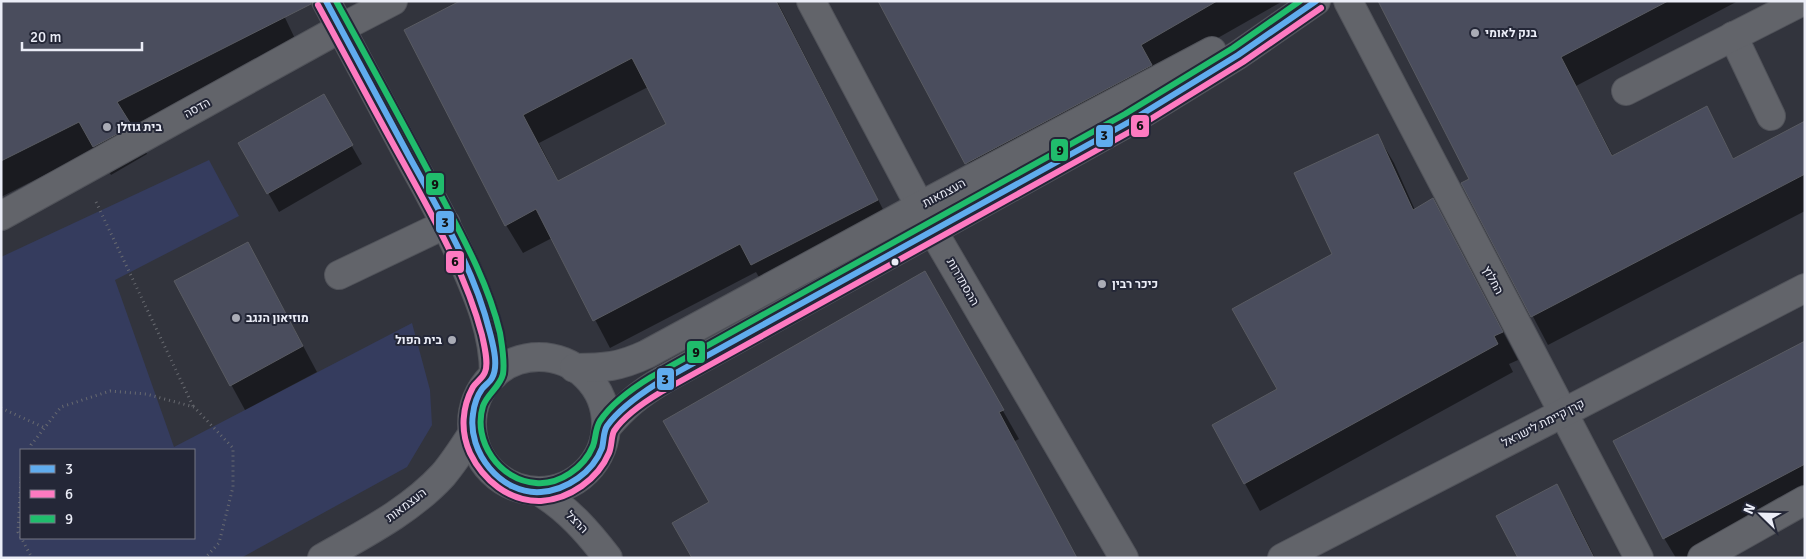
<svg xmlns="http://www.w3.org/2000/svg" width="1806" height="559" viewBox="0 0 1806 559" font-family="Signika,Heebo,sans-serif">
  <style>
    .green { fill: #353c5e; fill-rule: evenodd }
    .shadow { fill: #0007; fill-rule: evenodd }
    .building { fill: #4a4d5d; stroke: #595b62; fill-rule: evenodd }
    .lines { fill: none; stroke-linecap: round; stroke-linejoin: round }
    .minor-casing { stroke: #51535a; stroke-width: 30 }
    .path { stroke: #686a70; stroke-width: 3; stroke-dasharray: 1 4; stroke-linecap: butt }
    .minor { stroke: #62646a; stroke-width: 28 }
    .bus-1-casing { stroke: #242737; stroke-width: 10 }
    .bus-2-casing { stroke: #242737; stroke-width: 10 }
    .bus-3-casing { stroke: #242737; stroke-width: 10 }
    .bus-1 { stroke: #60acee; stroke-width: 6 }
    .bus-2 { stroke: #fe7ac1; stroke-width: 6 }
    .bus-3 { stroke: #20bc6c; stroke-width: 6 }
    .poi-dot { fill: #aaacb6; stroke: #242737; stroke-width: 2 }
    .bus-dot { fill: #ebedf7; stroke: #242737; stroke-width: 2 }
    .labels { text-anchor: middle; stroke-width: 4; stroke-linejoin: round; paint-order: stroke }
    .poi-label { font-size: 12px; font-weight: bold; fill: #ebedf7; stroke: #242737; text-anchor: start }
    .street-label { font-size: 12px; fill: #ebedf7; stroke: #242737 }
    .line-badge { stroke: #242737; stroke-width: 2 }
    .pale-badge-label { font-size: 14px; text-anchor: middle; font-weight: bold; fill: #111 }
  </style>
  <rect width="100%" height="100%" fill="#32343d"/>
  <path class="green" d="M209,160L239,216L115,280L174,447L412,323L430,390L432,425L407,467L241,558H1V257ZM21,450H194V538H21Z"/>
  <g class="shadow">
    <path d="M277,1L299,47L133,130L147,154L111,175L96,149L1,197V6Z"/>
    <path d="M463,1H777L893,229L768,293L756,272L610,348L552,238L523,253L506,225ZM648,87L668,125L559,182L539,143Z"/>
    <path d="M880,1H1283L1156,73L983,192Z"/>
    <path d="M1399,1H1738L1576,86L1613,156L1706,108L1734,160L1805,123V211L1548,345L1463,184L1471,179Z"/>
    <path d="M323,96L362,164L279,212L240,143Z"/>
    <path d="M1378,136L1394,163L1415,210L1433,200L1518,360L1509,364L1513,372L1260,511L1213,425L1278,390L1334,255Z"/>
    <path d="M262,269L317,372L245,410L175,282Z"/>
    <path d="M924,272L1019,439L1015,441L711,503Z"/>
    <path d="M1805,342V501L1698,558H1676L1664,538Z"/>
    <path d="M1556,486L1573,514L1595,558H1520Z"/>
  </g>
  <g class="building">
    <path d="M1,1H310L311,4L117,102L132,126L93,147L79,122L1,161Z"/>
    <path d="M460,1H776L878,200L751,265L740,244L593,321L536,209L505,226L404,30ZM632,58L666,124L558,181L523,115Z"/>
    <path d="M878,1H1217L1141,45L1152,65L965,164Z"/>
    <path d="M1378,1H1668L1561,57L1612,156L1707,106L1733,159L1805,121V174L1531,317L1461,183L1469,179Z"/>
    <path d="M324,94L353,145L267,194L238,143Z"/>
    <path d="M1378,134L1413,210L1433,198L1503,332L1494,336L1498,344L1244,484L1212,425L1277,389L1232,309L1332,254L1294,173Z"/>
    <path d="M248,242L303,346L230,386L174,281Z"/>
    <path d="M925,271L1004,410L999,412L1077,558H692L672,523L709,502L663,421Z"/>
    <path d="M1805,341V464L1663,539L1613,441Z"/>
    <path d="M1557,484L1594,558H1518L1496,516Z"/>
  </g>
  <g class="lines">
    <defs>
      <g id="minor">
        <path d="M326,1C355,55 383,108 412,162C430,194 447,226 462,259C479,297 494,333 494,375"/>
        <path d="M811,1L933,231L1124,558"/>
        <path d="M1348,1L1639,558"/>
        <path d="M1733,36L1771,116"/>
        <path d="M1626,91L1803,1"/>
        <path d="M1,216L341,28L393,1"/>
        <path d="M339,275L446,224"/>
        <circle cx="539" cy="424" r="67"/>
        <path d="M574,368C605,368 619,367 647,354L920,206L1212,51"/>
        <path d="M606,428C624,407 639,394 663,380L1129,122L1238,55L1316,1"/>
        <path d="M540,492C568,509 588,532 608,558"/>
        <path d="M322,558C364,534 410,511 443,475C454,462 463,448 472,434"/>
        <path d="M1282,558L1805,288"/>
        <path d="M1702,558L1805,500"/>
      </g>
    </defs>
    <use href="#minor" class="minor-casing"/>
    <g class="path">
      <path d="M96,202L193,406"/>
      <path d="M1,408L45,428"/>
      <path d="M30,450L31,445L61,407L110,391L146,394L194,407L233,448V487L219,543L205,558"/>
      <path d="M21,477L18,532L32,558"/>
    </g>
    <use href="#minor" class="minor"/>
    <defs>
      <path id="bus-1" d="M326,1C354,53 382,106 410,158C441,214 475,271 490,333C493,345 499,366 492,378C490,382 485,385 482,389C477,396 474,405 473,414C467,452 501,495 541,492C567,490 593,472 602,448C604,441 603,432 607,426C619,409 639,395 656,384L1129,122L1238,55L1316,1"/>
      <path id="bus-2" d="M318,5C347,58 374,110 403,162C433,217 466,274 482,335C484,345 489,363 485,372C483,378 476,382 473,387C462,407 460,431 470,453C483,480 509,502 541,501C570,499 598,479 609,453C612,446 611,437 614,431C624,416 646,401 661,392L1133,130L1243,62L1321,8"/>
      <path id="bus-3" d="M336,1C370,63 404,125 437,188C461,234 488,282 500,333C502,346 505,361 503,374C500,387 487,394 483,406C472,441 500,481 536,483C559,485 584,468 593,446C596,438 595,429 600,421C612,403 633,388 651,377L1125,114L1233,48L1300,1"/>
    </defs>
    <use href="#bus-1" class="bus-1-casing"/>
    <use href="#bus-2" class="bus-2-casing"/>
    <use href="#bus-3" class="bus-3-casing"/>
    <use href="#bus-1" class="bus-1"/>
    <use href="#bus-2" class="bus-2"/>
    <use href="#bus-3" class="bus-3"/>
  </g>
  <g class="poi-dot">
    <circle cx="1475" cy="33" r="5"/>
    <circle cx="107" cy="127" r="5"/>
    <circle cx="1102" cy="284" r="5"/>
    <circle cx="236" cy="318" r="5"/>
    <circle cx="452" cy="340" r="5"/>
  </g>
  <circle class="bus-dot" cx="895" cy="262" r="4.5"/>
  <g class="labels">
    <g class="poi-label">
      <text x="1485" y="37">בנק לאומי</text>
      <text x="117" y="131">בית גוזלן</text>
      <text x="1112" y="288">כיכר רבין</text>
      <text x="246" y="322">מוזיאון הנגב</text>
      <text x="442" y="344" text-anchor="end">בית הפול</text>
    </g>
    <g class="street-label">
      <text transform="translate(197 108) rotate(-29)" y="4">הדסה</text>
      <text transform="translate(944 193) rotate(-28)" y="4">העצמאות</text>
      <text transform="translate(1493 280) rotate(62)" y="4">החלוץ</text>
      <text transform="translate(963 282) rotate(60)" y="4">ההסתדרות</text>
      <text transform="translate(1543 423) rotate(-27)" y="4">קרן קיימת לישראל</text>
      <text transform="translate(406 505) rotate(-37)" y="4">העצמאות</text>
      <text transform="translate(577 522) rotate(45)" y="4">הרצל</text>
    </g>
  </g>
  <g class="line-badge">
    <rect x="1130" y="114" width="20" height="24" rx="5" fill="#fe7ac1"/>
    <rect x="1095" y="124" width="19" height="24" rx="5" fill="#60acee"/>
    <rect x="1050" y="138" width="19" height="24" rx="5" fill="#20bc6c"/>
    <rect x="425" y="172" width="20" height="24" rx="5" fill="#20bc6c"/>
    <rect x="435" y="210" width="20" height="24" rx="5" fill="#60acee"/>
    <rect x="445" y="250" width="20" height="24" rx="5" fill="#fe7ac1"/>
    <rect x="686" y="340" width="20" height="24" rx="5" fill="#20bc6c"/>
    <rect x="656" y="367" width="19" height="24" rx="5" fill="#60acee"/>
  </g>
  <g class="pale-badge-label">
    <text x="1140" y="130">6</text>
    <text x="1104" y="140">3</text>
    <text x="1060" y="155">9</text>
    <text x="435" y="189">9</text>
    <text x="445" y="227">3</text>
    <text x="455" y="266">6</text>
    <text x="696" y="357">9</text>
    <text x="665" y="384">3</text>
  </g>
  <rect width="1806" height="559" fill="none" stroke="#ebedf7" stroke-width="5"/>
  <rect x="20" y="449" width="175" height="90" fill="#242737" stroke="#747684"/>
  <rect x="30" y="465" width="25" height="8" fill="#60acee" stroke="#747684"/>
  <text x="65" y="474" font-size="15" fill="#ebedf7">3</text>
  <rect x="30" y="490" width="25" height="8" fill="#fe7ac1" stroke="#747684"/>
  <text x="65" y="499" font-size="15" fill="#ebedf7">6</text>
  <rect x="30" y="515" width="25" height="8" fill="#20bc6c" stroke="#747684"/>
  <text x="65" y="524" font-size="15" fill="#ebedf7">9</text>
  <g transform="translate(1761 514) rotate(293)" stroke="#242737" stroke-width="4" paint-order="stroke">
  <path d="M0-4L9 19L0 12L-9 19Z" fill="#ebedf7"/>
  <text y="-8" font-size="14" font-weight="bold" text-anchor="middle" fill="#ebedf7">N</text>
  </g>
  <path d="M22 42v8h120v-8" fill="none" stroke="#ebedf7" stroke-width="2.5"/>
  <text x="30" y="42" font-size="15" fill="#ebedf7" stroke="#242737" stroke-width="4" paint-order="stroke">20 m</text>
</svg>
